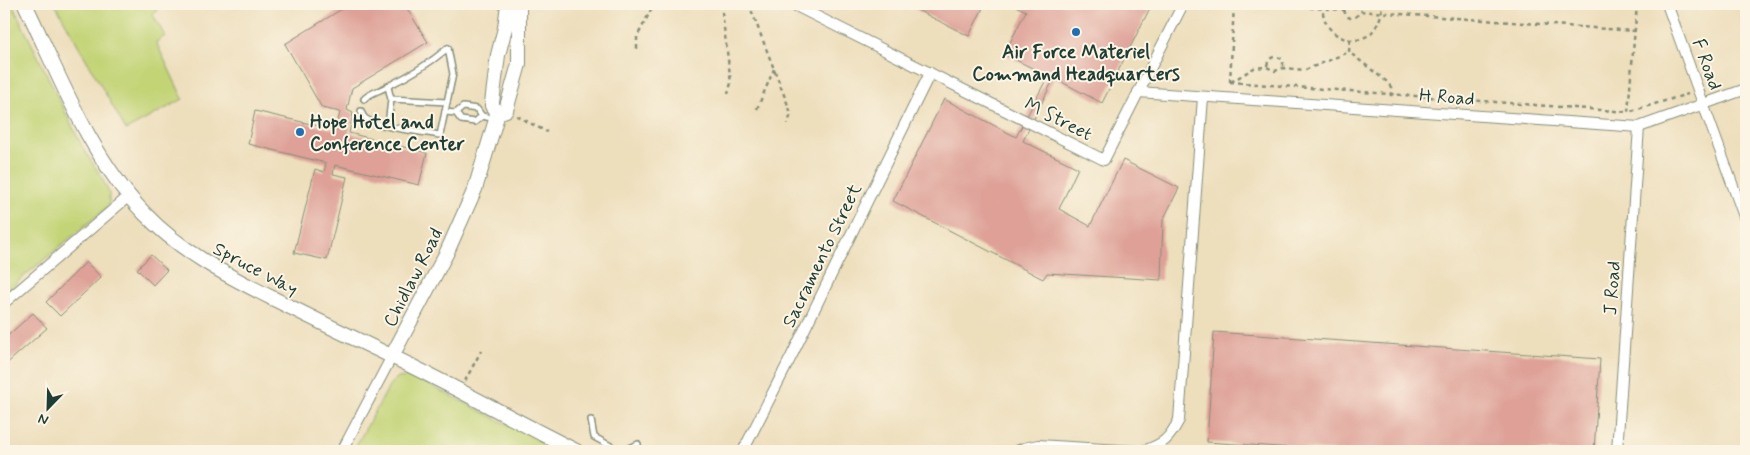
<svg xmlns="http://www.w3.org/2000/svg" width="1750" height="455" viewBox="0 0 1750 455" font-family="Mynerve,sans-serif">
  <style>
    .green { fill: #c3d477; stroke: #718856 }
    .building { fill: #dea097 }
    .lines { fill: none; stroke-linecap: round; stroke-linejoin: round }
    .lane-casing { stroke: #868e78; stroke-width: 8 }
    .street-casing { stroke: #868e78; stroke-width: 12 }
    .secondary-casing { stroke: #868e78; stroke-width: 16 }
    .path { stroke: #868e78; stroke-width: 2.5; stroke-dasharray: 4 4; stroke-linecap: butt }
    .lane { stroke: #fff; stroke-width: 5 }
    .street { stroke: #fff; stroke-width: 10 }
    .secondary { stroke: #fff; stroke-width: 14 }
    .poi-dot { fill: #1f6fb2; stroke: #fcf5e5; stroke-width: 2 }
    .labels { text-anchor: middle; stroke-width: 4; stroke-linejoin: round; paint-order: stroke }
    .poi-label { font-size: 19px; font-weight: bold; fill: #1f3d34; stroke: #fcf5e5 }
    .street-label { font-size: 19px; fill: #1f3d34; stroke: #fcf5e5 }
  </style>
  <rect width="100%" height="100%" fill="#fcf5e5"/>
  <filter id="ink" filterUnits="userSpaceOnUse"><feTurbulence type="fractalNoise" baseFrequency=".02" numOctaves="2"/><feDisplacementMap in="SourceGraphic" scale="10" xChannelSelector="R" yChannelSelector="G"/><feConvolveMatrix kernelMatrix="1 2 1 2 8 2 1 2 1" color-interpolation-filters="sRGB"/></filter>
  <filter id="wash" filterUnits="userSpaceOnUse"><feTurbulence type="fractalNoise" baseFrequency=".0096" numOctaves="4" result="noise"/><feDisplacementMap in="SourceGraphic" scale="20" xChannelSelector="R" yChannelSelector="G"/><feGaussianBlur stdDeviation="1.12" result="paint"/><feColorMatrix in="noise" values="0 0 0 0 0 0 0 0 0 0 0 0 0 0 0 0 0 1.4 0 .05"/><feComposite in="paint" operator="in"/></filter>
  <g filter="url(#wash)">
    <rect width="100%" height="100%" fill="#eddebc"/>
    <g class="green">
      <path d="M4,4H12L84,150L101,176L109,193V203L105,209L4,293Z"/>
      <path d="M55,4H153L157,11L152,13L165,36L156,42L183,99L126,130Z"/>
      <path d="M412,377L421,381L560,451H353L391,383L397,378Z"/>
    </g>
    <g id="blocks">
      <g class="building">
        <path d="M350,4H404L428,42L352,88L347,110L353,113L349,133L427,153L419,185L335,165L333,174L347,177L327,260L294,253L315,169L324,172L326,163L248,144L255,111L336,130L340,112L322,108L285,44Z"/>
        <path d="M905,4H985L969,36Z"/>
        <path d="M1011,4H1025L1028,5L1029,4H1152L1102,103L1054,78L1023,141L1078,168L1059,209L1090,226L1123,160L1179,188L1163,220L1161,280L1047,273L1043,279L893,201L944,99L1016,137L1048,76L1004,54L1026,11Z"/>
        <path d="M151,255L167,270L153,285L137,269Z"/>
        <path d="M86,262L101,277L60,316L46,302Z"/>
        <path d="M33,313L47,328L4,366V339Z"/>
        <path d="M1214,332L1600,359L1594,451H1336L1207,442Z"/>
      </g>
    </g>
  </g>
  <g filter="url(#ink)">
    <use href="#blocks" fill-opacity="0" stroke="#868e78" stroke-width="1"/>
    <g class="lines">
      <defs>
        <g id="lane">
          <path d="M364,99C371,92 380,91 388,86C409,76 430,63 448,48"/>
          <path d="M391,99L447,102"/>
          <path d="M361,111C361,112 364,118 365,118C374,127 425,132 440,135L453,74L448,48"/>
          <path d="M445,112L456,113L461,120L475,122L482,116"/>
          <path d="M456,113L463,107L477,109L482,116L496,119"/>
          <path d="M388,126L391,99L388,87"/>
          <path d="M591,420L594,437L620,451"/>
          <path d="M623,451L638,444"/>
        </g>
        <g id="street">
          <path d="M792,4L1104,160L1183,4"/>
          <path d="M1667,4L1746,222"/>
          <path d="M1138,92L1639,127L1746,89"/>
          <path d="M4,303L129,196"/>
          <path d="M342,451L392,356"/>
          <path d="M743,451L792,355L930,73"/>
          <path d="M1017,451L1024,448L1038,445L1137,451"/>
          <path d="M1143,451C1164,444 1169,439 1179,420L1203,97"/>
          <path d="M1617,451L1639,127"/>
        </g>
        <g id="secondary">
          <path d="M25,4C59,75 89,155 144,213C180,251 226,275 272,298C312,318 351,337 391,356C453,386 514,420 576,451"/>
          <path d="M498,113L506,110L519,64V4"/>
          <path d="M498,113L492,106V103L498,55L505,28L508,4"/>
          <path d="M392,356L447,252L475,189L498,113"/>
        </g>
      </defs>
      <use href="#lane" class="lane-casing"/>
      <use href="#street" class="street-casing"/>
      <use href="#secondary" class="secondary-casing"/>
      <g class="path">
        <path d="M721,4L731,83L728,94"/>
        <path d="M752,4L750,7L791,113L788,124"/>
        <path d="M1254,4L1344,10L1351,4L1358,8L1359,11L1635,31"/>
        <path d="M1323,4C1319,38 1363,55 1378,23C1381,16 1383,11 1380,4"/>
        <path d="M1637,4L1628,112L1688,94"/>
        <path d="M1344,10L1346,16L1350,18L1357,16L1359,11"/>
        <path d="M1350,40L1349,52L1386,81L1391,87V98"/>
        <path d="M637,49V37L654,4"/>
        <path d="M1267,66C1268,57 1276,54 1283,60V68"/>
        <path d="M1230,82L1628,112"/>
        <path d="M1230,82L1234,4"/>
        <path d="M1231,82L1254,68L1267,67L1275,71L1283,68L1305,70L1349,52"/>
        <path d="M757,109L774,69"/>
        <path d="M517,116L547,132"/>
        <path d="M465,381L481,351"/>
      </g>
      <use href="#lane" class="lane"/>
      <use href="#street" class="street"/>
      <use href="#secondary" class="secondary"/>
    </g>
  </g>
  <g class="poi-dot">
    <circle cx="1076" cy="32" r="5"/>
    <circle cx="300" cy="132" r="5"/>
  </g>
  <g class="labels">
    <g class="poi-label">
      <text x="1076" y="58">Air Force Materiel<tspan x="1076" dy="22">Command Headquarters</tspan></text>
      <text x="310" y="128" text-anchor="start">Hope Hotel and<tspan x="310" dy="22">Conference Center</tspan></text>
    </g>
    <g class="street-label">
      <text transform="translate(1708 64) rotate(70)" y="7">F Road</text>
      <text transform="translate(1447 96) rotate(4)" y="7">H Road</text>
      <text transform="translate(1059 118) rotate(27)" y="7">M Street</text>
      <text transform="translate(821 255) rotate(-64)" y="7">Sacramento Street</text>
      <text transform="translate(256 268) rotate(28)" y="7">Spruce Way</text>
      <text transform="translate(412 277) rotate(-63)" y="7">Chidlaw Road</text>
      <text transform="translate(1611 288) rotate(-86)" y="7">J Road</text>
    </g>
  </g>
  <rect width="1750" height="455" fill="none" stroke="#fcf5e5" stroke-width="20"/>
  <g transform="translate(48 408) rotate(203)" stroke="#fcf5e5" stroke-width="4" paint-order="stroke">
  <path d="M0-4L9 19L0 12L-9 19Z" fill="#1f3d34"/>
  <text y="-8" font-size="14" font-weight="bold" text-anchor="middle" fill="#1f3d34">N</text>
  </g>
</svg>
